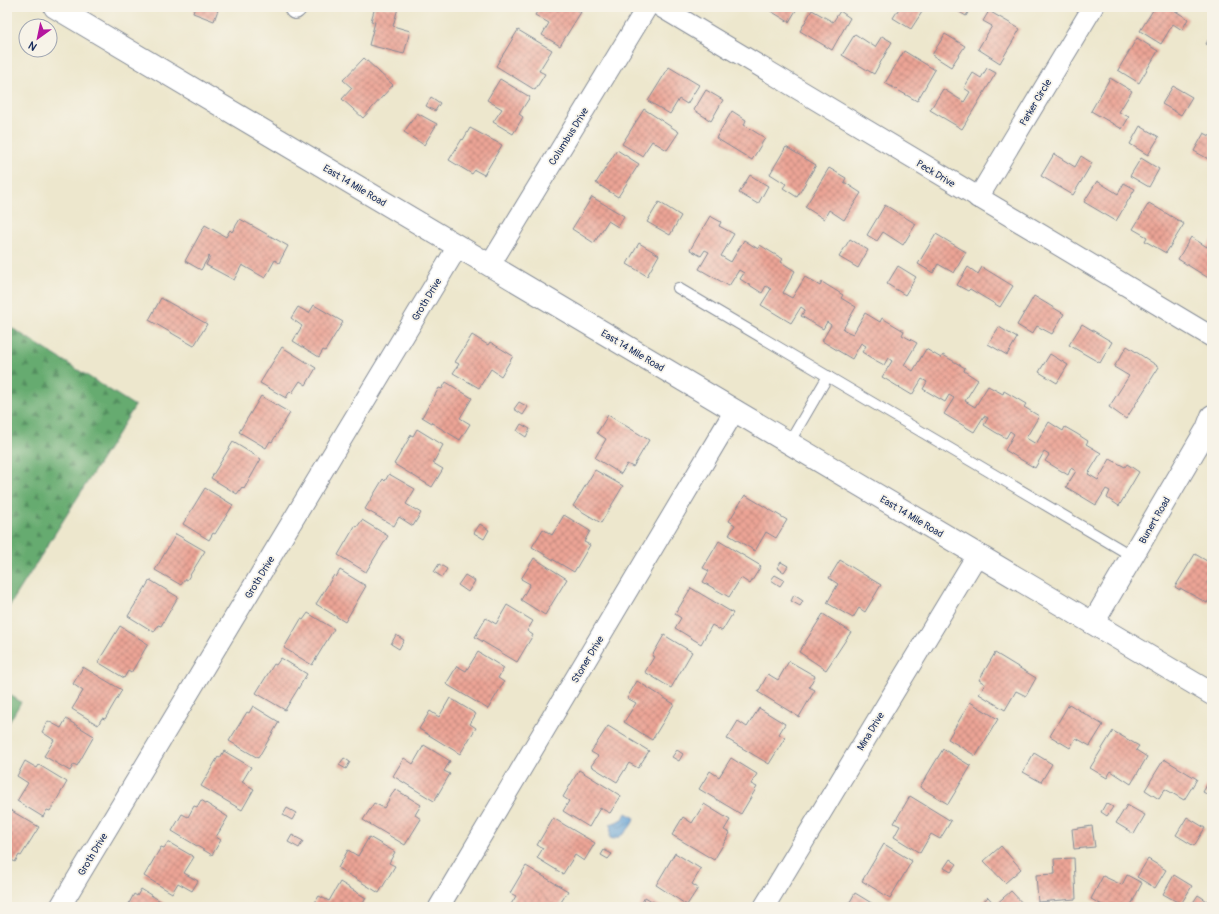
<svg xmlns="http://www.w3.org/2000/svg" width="1219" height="914" viewBox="0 0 1219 914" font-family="Pangolin,sans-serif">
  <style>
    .forest { fill: url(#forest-firs); stroke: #406d67 }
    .water { fill: url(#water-waves); stroke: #3e6899 }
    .building { fill: url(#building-cross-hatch) }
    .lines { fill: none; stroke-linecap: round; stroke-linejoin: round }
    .lane-casing { stroke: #848b96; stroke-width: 12 }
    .street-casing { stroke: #848b96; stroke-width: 22 }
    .secondary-casing { stroke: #848b96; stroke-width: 24 }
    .lane { stroke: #fff; stroke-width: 10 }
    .street { stroke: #fff; stroke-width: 20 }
    .secondary { stroke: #fff; stroke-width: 22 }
    .labels { text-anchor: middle; stroke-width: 3.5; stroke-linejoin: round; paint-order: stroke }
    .street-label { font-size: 10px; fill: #1b2f5e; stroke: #f7f3e8 }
  </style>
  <defs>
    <pattern id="forest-firs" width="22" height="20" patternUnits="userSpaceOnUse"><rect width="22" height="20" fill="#66ab70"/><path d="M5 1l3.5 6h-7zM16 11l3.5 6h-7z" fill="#538c5f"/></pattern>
    <pattern id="water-waves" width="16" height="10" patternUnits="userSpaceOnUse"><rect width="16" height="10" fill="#62a0d4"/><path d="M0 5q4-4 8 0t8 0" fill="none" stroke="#5083af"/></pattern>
    <pattern id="building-cross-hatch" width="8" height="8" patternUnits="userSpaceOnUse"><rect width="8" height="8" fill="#eca495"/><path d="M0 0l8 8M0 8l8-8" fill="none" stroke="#be867d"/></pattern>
  </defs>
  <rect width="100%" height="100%" fill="#f7f3e8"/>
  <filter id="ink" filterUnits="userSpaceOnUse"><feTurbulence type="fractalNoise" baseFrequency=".025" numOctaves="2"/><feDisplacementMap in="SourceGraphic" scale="8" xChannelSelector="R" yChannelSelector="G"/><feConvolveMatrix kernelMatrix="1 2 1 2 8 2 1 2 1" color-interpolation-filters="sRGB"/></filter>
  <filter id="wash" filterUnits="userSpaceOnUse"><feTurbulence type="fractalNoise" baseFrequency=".012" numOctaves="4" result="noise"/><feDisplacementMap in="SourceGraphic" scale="16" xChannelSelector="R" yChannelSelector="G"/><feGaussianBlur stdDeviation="0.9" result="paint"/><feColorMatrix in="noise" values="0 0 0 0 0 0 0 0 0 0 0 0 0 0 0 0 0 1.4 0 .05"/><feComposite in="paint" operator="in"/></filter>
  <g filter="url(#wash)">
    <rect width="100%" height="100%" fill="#ede7cd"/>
    <g class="forest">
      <path d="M7,325L135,406L7,610Z"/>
      <path d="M7,693L21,702L7,726Z"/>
    </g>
    <path class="water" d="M626,813L635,818C630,828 625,835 614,839L610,838L611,824L623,819Z"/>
    <g id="blocks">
      <g class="building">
        <path d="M195,7H219L214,21L193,13Z"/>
        <path d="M375,7L398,8L393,26L410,31L404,54L369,45L375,22L371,21Z"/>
        <path d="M540,7H573L581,12L560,46L542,35L549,23L535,15Z"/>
        <path d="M764,7H798L789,22Z"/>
        <path d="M900,7H914L922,12L911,29L893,18Z"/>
        <path d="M951,7H971L966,16Z"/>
        <path d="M1155,7H1169L1188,19L1182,30L1173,24L1161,44L1140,31Z"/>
        <path d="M812,10L833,22L840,11L850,18L832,50L800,31Z"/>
        <path d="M989,11L1020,29L1000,63L978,49L992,26L983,21Z"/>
        <path d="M518,30L552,50L539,71L545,74L535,90L496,66Z"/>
        <path d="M1212,33V47L1206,44Z"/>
        <path d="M855,34L875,47L882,36L892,42L874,74L842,55Z"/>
        <path d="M945,34L965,46L951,67L932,55Z"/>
        <path d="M1137,38L1158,51L1139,83L1118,70Z"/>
        <path d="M904,51L935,70L917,101L885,83Z"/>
        <path d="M364,58L393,85L363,118L342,99L352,88L343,80Z"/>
        <path d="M669,67L699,85L687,104L679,99L670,114L648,101Z"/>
        <path d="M987,68L996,73L962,129L930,110L943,89L964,102L970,92L964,88L973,73L981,78Z"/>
        <path d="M1110,78L1132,91L1119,112L1129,117L1122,129L1091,111Z"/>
        <path d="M500,79L530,97L519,114L523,117L513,134L493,122L502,109L487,100Z"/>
        <path d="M1173,86L1192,97L1181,115L1162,104Z"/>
        <path d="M706,90L723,100L711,121L694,110Z"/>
        <path d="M431,97L440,103L435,111L426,106Z"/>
        <path d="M644,109L679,132L667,150L652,141L642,156L622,144Z"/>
        <path d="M732,111L746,120L744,125L765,138L752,160L716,138Z"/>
        <path d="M417,113L437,124L424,145L404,132Z"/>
        <path d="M1140,126L1159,137L1148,155L1130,144Z"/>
        <path d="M470,128L502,145L484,175L475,170L472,174L449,160L462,139L463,140Z"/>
        <path d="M1204,133L1212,137V161L1194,151Z"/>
        <path d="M786,147L816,165L797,197L783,188L786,184L770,174Z"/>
        <path d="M617,150L639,164L618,197L596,183Z"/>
        <path d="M1054,154L1075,167L1081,156L1092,163L1073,195L1041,176Z"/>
        <path d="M1141,158L1159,169L1149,187L1130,176Z"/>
        <path d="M829,168L846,178L844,182L861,193L844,220L829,210L824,219L805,207Z"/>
        <path d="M750,175L768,186L758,204L739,193Z"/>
        <path d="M1097,181L1118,194L1124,183L1135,189L1116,221L1084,202Z"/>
        <path d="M592,197L624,216L618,227L608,221L594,243L572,229Z"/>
        <path d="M659,202L681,216L670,235L647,222Z"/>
        <path d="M1149,203L1184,224L1166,253L1145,241L1147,237L1133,229Z"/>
        <path d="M885,205L916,224L903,245L883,232L877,241L867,235Z"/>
        <path d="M710,216L721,222L719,226L734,234L721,256L731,262L744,240L758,249L760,245L771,252L783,259L781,262L795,271L783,293L792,298L805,277L820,286L822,282L843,295L841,298L856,307L843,329L848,332L853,334L865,313L880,322L882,318L904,331L902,335L917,343L904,365L913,371L926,349L941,358L943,355L965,368L964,371L978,380L965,401L975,407L988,386L1003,394L1004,391L1026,404L1024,407L1039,416L1026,438L1036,444L1049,422L1063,431L1065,427L1077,434L1088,441L1086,444L1101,453L1088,474L1098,480L1110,459L1125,467L1127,464L1139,472L1119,506L1107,498L1110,491L1106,489L1096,505L1066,487L1076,471L1071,468L1068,475L1045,461L1049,455L1044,452L1035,468L1005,450L1014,434L1010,431L1006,438L995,432L984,425L988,418L984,416L974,432L944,414L954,398L949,395L945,402L923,389L927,382L922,379L912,395L882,377L892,361L888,358L884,365L873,359L862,352L866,346L861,343L852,359L822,341L831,325L827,322L823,329L801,316L805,310L801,307L791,323L761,305L771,289L766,286L762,293L740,279L744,273L739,270L729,286L699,269L709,252L705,250L701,256L690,250Z"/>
        <path d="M240,219L288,246L279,263L275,260L265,278L242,265L234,280L206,265L210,257L209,256L201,270L185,261L205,225L226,237L230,230L232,232Z"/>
        <path d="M936,234L966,252L954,273L938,264L933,273L918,264Z"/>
        <path d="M1191,237L1207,247L1212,239V276L1210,279L1178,259Z"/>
        <path d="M850,239L868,250L858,268L839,257Z"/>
        <path d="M639,243L659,255L647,276L627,264Z"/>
        <path d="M898,266L916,277L905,295L887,284Z"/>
        <path d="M968,267L978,274L982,267L1013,286L1000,307L970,289L968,291L957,285Z"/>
        <path d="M1034,296L1064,314L1052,334L1037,326L1032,334L1017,325Z"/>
        <path d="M161,298L207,324L194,346L149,320Z"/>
        <path d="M314,305L343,322L325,351L323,350L319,357L293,341L302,326L291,318L298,307L309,313Z"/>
        <path d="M1082,324L1112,342L1100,363L1069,345Z"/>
        <path d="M999,327L1017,338L1007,355L988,344Z"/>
        <path d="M472,335L488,345L490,342L513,356L501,376L491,369L479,388L453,373L459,364L455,362Z"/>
        <path d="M1127,346L1159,367L1126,419L1109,407L1129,376L1114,367Z"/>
        <path d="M282,347L316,368L306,385L300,381L292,393L290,391L286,398L260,383Z"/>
        <path d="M1050,354L1068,365L1057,383L1039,372Z"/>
        <path d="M446,382L472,398L460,418L470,424L460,440L422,417L439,388L442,389Z"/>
        <path d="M261,396L290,413L272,442L270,441L266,448L239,432Z"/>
        <path d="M519,402L528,407L523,415L514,409Z"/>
        <path d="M608,415L649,440L633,467L627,464L621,474L595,458L606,439L597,433Z"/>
        <path d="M521,424L530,429L526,437L517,431Z"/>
        <path d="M417,429L443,445L433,463L443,469L432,487L394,464L411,435L413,436Z"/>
        <path d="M233,442L261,459L244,489L242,487L237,494L211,478Z"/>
        <path d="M595,470L623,486L601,523L573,506Z"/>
        <path d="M389,474L415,489L406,504L421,513L413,526L399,517L394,526L365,509L383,479L385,481Z"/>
        <path d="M205,488L233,505L215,534L213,533L209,540L183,524Z"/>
        <path d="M745,495L787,520L776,538L766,532L755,551L729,535L735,525L729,521Z"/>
        <path d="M564,515L590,531L584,542L590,545L574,572L532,547L543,529L552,535Z"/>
        <path d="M362,520L388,536L366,572L338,555L355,526L357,527Z"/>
        <path d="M480,524L489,530L484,539L474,533Z"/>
        <path d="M176,534L205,551L187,580L185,579L181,585L155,570Z"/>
        <path d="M719,541L761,566L750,584L741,578L729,597L703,582L709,571L703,568Z"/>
        <path d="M1195,554L1212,564V574L1207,583L1212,586V595L1207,603L1180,588V590L1175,587Z"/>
        <path d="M534,558L567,579L545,615L521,600L530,584L521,579Z"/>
        <path d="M840,560L881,585L865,612L859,608L853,618L827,603L838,584L829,578Z"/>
        <path d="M781,562L788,566L784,572L777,568Z"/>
        <path d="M439,564L447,569L442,577L434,572Z"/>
        <path d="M340,570L366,586L345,622L316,604L334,575L336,577Z"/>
        <path d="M465,575L475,581L468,592L458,585Z"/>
        <path d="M775,575L784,580L780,586L771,580Z"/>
        <path d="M150,580L178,597L161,626L158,625L154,632L128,616Z"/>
        <path d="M691,588L733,613L722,631L712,625L701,644L675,628L681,618L675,614Z"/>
        <path d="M794,595L803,601L800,606L791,601Z"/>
        <path d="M507,605L533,621L527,631L533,635L517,662L475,637L486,618L496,624Z"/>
        <path d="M308,613L334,629L312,665L284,648L301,619L303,620Z"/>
        <path d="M823,614L851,632L826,670L799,652Z"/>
        <path d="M120,626L148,644L131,673L128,671L124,678L98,662Z"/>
        <path d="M396,635L404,640L399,649L391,644Z"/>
        <path d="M664,635L692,652L671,688L645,672L654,657L652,656Z"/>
        <path d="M478,652L504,668L498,678L504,682L488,709L446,684L457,666L466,671Z"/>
        <path d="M995,653L1036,678L1026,696L1016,691L1005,710L979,694L985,684L979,680Z"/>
        <path d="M281,658L307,674L285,710L256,693L274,664L276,665Z"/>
        <path d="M789,661L815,676L809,687L815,690L799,717L758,692L768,674L778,680Z"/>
        <path d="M83,667L122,690L105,719L102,718L98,725L72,709L83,691L73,684Z"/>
        <path d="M637,681L674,704L652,740L624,722L636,703L627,698Z"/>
        <path d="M450,698L476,714L470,724L476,728L460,754L419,729L430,711L439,717Z"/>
        <path d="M970,702L998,719L976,756L948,739Z"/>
        <path d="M1069,704L1103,725L1090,746L1076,738L1070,748L1050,736Z"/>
        <path d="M253,706L279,722L258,758L229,741L247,712L249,713Z"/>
        <path d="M759,708L785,724L779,734L785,738L769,764L727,739L738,721L747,727Z"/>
        <path d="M66,719L94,736L77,766L74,764L70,771L44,756L54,740L42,732L48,721L61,728Z"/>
        <path d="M608,726L649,751L638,768L629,763L617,782L591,766L598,756L591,752Z"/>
        <path d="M1113,731L1139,746L1136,750L1147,757L1131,784L1111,771L1107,778L1090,768Z"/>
        <path d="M424,745L450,761L444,771L450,774L434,801L393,776L404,758L413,764Z"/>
        <path d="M943,749L971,766L948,804L920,787Z"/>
        <path d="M677,750L683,754L679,761L672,757Z"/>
        <path d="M224,751L251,767L242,782L254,789L242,810L201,786L218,757L220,758Z"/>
        <path d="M1034,753L1052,764L1041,782L1023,772Z"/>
        <path d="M344,758L350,762L346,769L339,765Z"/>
        <path d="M731,758L757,774L751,784L757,787L741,814L699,789L710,771L719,777Z"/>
        <path d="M1164,759L1197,779L1184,800L1165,789L1159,799L1145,790Z"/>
        <path d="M25,761L37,768L39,765L67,782L50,811L47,810L43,817L17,801L28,783L17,776Z"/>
        <path d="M579,770L621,796L610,813L600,808L589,827L563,811L569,801L563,797Z"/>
        <path d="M1212,776V797L1203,792Z"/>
        <path d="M395,789L421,805L415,815L421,819L405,845L363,820L374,803L384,808Z"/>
        <path d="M910,796L951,821L940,839L931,834L920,853L894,837L900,826L894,823Z"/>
        <path d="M201,800L228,817L216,837L221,840L212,855L172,831L182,814L188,817L194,806L197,807Z"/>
        <path d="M1106,803L1113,807L1107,816L1101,812Z"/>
        <path d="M704,804L730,820L724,830L730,833L714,860L672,835L683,817L692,823Z"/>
        <path d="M1127,805L1145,815L1134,834L1116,823Z"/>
        <path d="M287,808L296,813L292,820L283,815Z"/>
        <path d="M10,810L39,827L21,856L19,855L15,862L7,857V816Z"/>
        <path d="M1187,817L1205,828L1194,846L1176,835Z"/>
        <path d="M553,818L595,843L584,861L575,855L563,874L537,858L543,848L537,845Z"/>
        <path d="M1092,826L1095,847L1074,849L1072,829Z"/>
        <path d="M292,835L303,841L299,848L288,842Z"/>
        <path d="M369,837L395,852L389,863L395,866L379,893L338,868L348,850L358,856Z"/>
        <path d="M168,842L194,857L184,873L198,881L192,891L178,883L172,893L144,876L161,847L164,848Z"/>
        <path d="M884,844L912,861L890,898L862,881Z"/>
        <path d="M1001,846L1021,869L1005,883L984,861Z"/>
        <path d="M604,850L612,854L608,859L601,855Z"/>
        <path d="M675,853L701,869L692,884L698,888L687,905L656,885Z"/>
        <path d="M1074,858L1076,899L1038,902L1036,875L1055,874L1054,859Z"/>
        <path d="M950,859L957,864L951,872L944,868Z"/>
        <path d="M1148,859L1166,870L1155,888L1137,877Z"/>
        <path d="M526,866L568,891L558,907H553L547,903L545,907L510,906L516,896L510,893Z"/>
        <path d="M1127,875L1142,883L1130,907H1106L1091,899L1103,876L1122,885Z"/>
        <path d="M1174,875L1192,886L1181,904L1163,894Z"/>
        <path d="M340,882L366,898L361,907H312L319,896L329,901Z"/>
        <path d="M141,889L167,905L166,907H127L134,894L137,896Z"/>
        <path d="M1011,891L1026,907H977L988,897L995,905Z"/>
        <path d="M855,893L878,907H847Z"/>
        <path d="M1198,895L1212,904V907H1190Z"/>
        <path d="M645,897L662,907H639Z"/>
      </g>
    </g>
  </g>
  <g filter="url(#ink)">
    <use href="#blocks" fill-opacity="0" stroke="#848b96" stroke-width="1"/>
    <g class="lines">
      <defs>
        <g id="lane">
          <path d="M678,288L1132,556"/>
          <path d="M789,443L828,376"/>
        </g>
        <g id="street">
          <path d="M661,7L1212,337"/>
          <path d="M295,9L297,7"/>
          <path d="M978,198L1093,7"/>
          <path d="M490,265L647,7"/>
          <path d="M60,907L458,246"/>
          <path d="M439,907L735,410"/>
          <path d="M764,907L977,555"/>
        </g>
        <g id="secondary">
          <path d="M55,7L1212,694"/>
          <path d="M1093,623L1207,429L1212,416"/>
        </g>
      </defs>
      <use href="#lane" class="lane-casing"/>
      <use href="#street" class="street-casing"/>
      <use href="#secondary" class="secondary-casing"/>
      <use href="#lane" class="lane"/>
      <use href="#street" class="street"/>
      <use href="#secondary" class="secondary"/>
    </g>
  </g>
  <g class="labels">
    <g class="street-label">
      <text transform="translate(1035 102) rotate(-59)" y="4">Parker Circle</text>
      <text transform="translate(568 136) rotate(-58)" y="4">Columbus Drive</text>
      <text transform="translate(936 173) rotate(31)" y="4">Peck Drive</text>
      <text transform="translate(355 185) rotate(31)" y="4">East 14 Mile Road</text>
      <text transform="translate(426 299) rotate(-59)" y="4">Groth Drive</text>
      <text transform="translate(633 350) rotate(31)" y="4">East 14 Mile Road</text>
      <text transform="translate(912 516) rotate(31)" y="4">East 14 Mile Road</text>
      <text transform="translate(1154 520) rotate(-60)" y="4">Bunert Road</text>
      <text transform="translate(259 577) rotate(-59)" y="4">Groth Drive</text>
      <text transform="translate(587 659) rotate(-59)" y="4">Stoner Drive</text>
      <text transform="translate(870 731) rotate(-59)" y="4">Mina Drive</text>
      <text transform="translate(92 854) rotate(-59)" y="4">Groth Drive</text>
    </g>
  </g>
  <rect width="1219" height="914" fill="none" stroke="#f7f3e8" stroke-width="24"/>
  <g transform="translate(38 38) rotate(213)"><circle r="19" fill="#f7f3e8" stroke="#9fa5b1"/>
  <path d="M0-3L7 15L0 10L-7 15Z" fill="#b5179e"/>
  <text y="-6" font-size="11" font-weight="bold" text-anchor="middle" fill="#1b2f5e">N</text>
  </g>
</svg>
